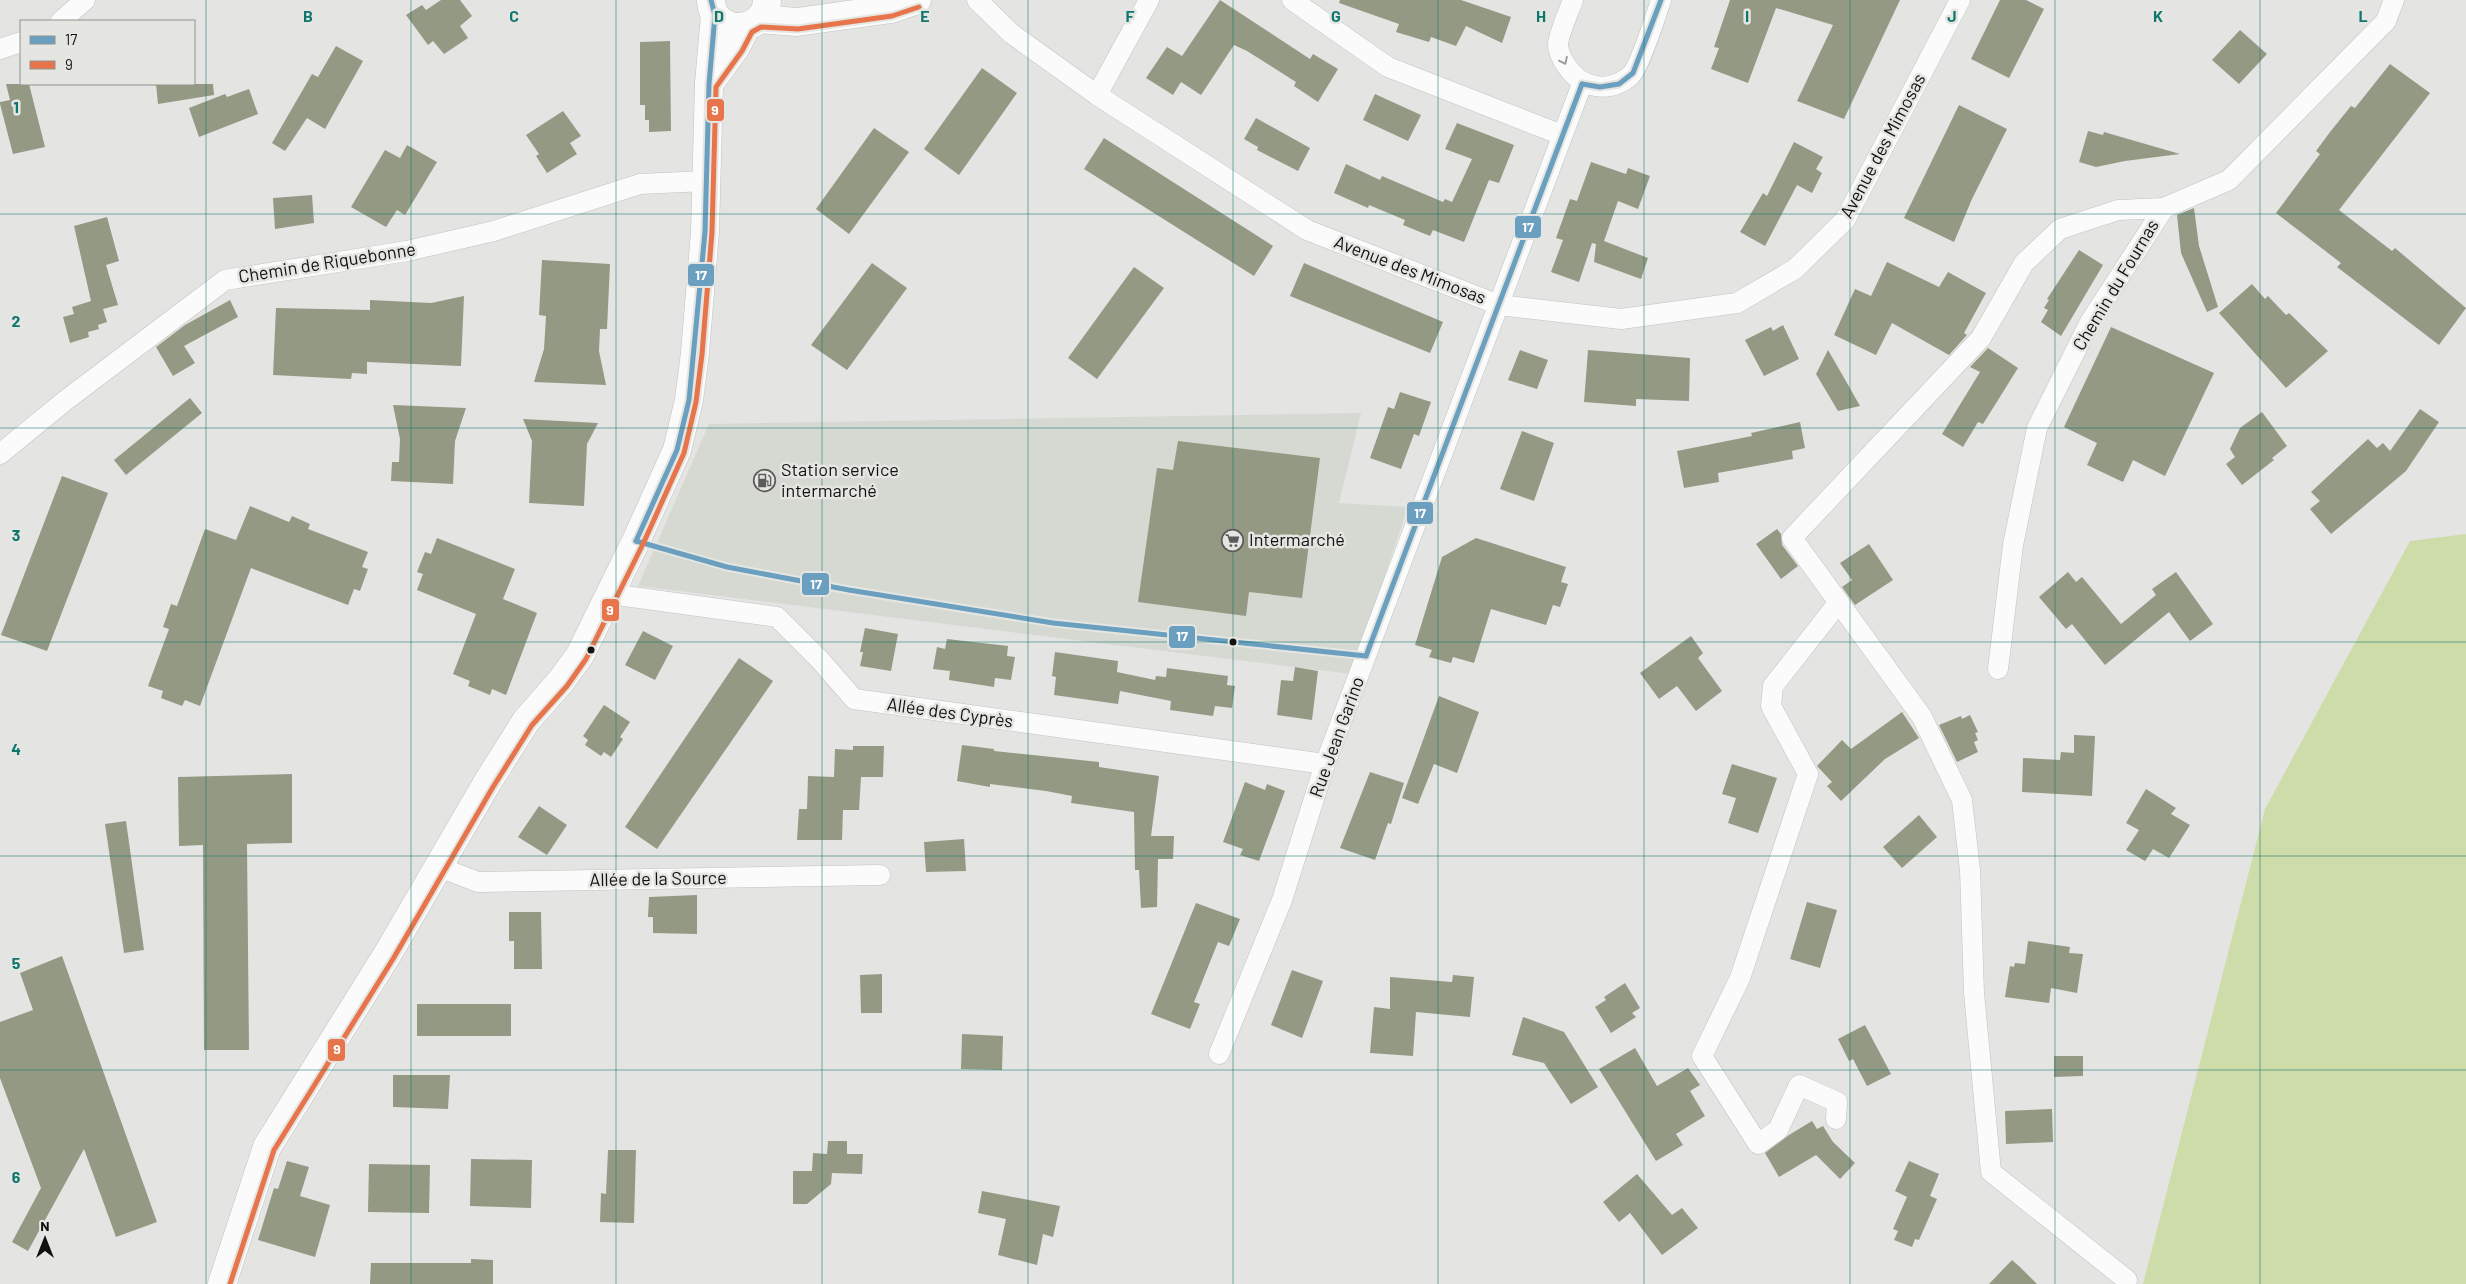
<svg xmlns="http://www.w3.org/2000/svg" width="2466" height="1284" viewBox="0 0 2466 1284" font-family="Barlow,sans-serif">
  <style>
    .built { fill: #d6d9d2 }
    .green { fill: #cedcaa }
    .building { fill: #949984 }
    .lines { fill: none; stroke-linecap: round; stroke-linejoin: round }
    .street-casing { stroke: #c1c2c0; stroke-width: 21 }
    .secondary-casing { stroke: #c1c2c0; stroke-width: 29 }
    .street { stroke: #fbfbfb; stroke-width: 20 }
    .secondary { stroke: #fbfbfb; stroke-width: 28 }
    .bus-1-casing { stroke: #e5e6e2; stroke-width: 9 }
    .bus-2-casing { stroke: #e5e6e2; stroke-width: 9 }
    .bus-1 { stroke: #6a9fc0; stroke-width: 5 }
    .bus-2 { stroke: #e7744a; stroke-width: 5 }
    .oneway { stroke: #9d9d9d }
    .grid { fill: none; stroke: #0f766e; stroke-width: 1; stroke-opacity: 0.55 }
    .bus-dot { fill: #111110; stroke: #e5e6e2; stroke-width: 2 }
    .labels { text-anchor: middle; stroke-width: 5; stroke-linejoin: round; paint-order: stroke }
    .street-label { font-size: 18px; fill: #111110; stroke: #e5e6e2 }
    .poi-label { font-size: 18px; fill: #111110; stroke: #e5e6e2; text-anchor: start }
    .grid-label { font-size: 16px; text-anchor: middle; font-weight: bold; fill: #0f766e; stroke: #e5e6e2; stroke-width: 5; stroke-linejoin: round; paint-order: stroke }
    .line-badge { stroke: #e5e6e2; stroke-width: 2 }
    .badge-label { font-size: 14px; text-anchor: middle; font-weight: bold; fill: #fff }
  </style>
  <rect width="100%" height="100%" fill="#e4e5e3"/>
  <path class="built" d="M1361,413L1339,503L1408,507L1351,674L638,586L709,424Z"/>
  <path class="green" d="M2466,534V1284H2143L2265,809L2410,541Z"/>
  <g class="building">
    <path d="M441,0H460L472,16L460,26L468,38L444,54L433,41L428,45L406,15L422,5L426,10Z"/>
    <path d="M1220,0L1310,59L1313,54L1338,69L1318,102L1294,86L1296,82L1247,51L1234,45L1201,95L1181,82L1173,95L1146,78L1167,47L1182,56Z"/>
    <path d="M1340,0H1461L1511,17L1502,43L1466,26L1456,46L1431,37L1429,42L1396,32L1399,24L1339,3Z"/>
    <path d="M1730,0H1900L1844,119L1797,101L1833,25L1776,8L1748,83L1711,69L1719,48L1714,47Z"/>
    <path d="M2000,0H2026L2044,9L2009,78L1971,59Z"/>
    <path d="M2240,30L2267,54L2239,84L2212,60Z"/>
    <path d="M670,41L671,131L649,132V120H645V105H640V42Z"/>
    <path d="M336,46L363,61L325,129L307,118L285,151L272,143L312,74L318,77Z"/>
    <path d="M2390,64L2430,93L2339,210L2392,251L2395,248L2466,308L2439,345L2337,267L2341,263L2276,213L2320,154L2316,151L2330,132L2351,106L2355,108Z"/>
    <path d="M982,68L1017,93L959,175L924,149Z"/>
    <path d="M6,84H29L45,147L13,154L0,104V102L10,100Z"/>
    <path d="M156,84H213L214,95L158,104Z"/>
    <path d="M249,89L258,114L199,137L189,108L225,94L227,97Z"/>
    <path d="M1375,94L1421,115L1408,141L1363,120Z"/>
    <path d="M1959,105L2007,129L1972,199L1954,242L1904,218Z"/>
    <path d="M563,111L581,136L570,143L577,154L547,173L536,156L539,154L526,135Z"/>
    <path d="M1256,118L1310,148L1298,171L1257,150L1258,147L1244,139Z"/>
    <path d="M1457,123L1514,145L1499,183L1489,180L1464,242L1433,230L1430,236L1403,225L1405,220L1369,205L1368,208L1334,193L1346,164L1380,180L1382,176L1443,202L1445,199L1452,202L1472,159L1445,149Z"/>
    <path d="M874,128L909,152L849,234L816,209Z"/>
    <path d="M2088,131L2103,135L2104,132L2180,154L2125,161L2096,167L2079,162Z"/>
    <path d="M1104,138L1273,246L1254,276L1084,169Z"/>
    <path d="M1794,142L1823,157L1816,169L1822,173L1812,193L1797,185L1765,246L1740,232L1763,193L1767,196Z"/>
    <path d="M407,145L437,162L405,215L397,210L386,227L351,207L385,150L400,158Z"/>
    <path d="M1591,162L1626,174L1628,168L1650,176L1638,209L1618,201L1604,241L1648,258L1641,279L1594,262L1596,244L1592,243L1579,282L1551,272L1563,240L1556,238L1570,199L1577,201Z"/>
    <path d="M312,195L314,223L275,229L273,198Z"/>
    <path d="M2194,208L2199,246L2218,307L2207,312L2181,253L2177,215Z"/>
    <path d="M107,217L119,261L106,265L118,305L103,309L107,322L98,325L99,329L88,332L89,337L70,343L63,317L74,314L72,307L91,301L74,226Z"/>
    <path d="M2079,250L2103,265L2061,336L2041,322L2048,310L2044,308L2049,300L2047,299Z"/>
    <path d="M542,260L610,264L607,329H600L599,351L606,385L534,382L544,349L546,316L539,315Z"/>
    <path d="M1887,262L1939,287L1948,272L1986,293L1964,333L1967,335L1949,355L1892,323L1876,355L1834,335L1855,289L1871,296Z"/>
    <path d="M872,263L907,288L847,370L811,345Z"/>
    <path d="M1304,263L1443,322L1430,353L1290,296Z"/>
    <path d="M1134,267L1164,288L1097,379L1068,358Z"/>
    <path d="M2252,284L2265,299L2268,296L2286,315L2289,313L2328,351L2286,388L2219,313Z"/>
    <path d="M464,296L461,366L367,362V374L352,373L351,379L273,375L276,308L370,310V300L431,303Z"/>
    <path d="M230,300L238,317L184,346L195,363L173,376L156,347L185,325Z"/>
    <path d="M1783,325L1799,359L1764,376L1745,340L1771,327L1773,331Z"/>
    <path d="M2111,327L2214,373L2165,476L2133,460L2123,482L2087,465L2097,443L2064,427Z"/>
    <path d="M1988,348L2018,368L1983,424L1978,422L1963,447L1942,434L1980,372L1970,367Z"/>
    <path d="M1520,350L1548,360L1537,389L1508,380Z"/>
    <path d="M1588,350L1690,358L1689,401L1636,399V406L1584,402Z"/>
    <path d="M1828,350L1843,376L1860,406L1838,411L1816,374Z"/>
    <path d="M1400,392L1431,402L1419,436L1414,434L1401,469L1370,458L1388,407L1394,409Z"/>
    <path d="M190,398L202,413L126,475L114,460Z"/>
    <path d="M393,405L466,408L455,441L453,484L391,481L392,462H399L400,439Z"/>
    <path d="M2420,409L2439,422L2406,471L2331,534L2310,509L2320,501L2311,492L2368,439L2377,448L2383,443L2390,451Z"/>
    <path d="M2262,412L2287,446L2272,458L2274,460L2242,485L2226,464L2235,457L2230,449L2240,428Z"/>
    <path d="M523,419L598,423L587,444L584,506L529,503L532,441Z"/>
    <path d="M1800,422L1805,448L1792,451L1793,459L1718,473L1719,482L1684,488L1677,451L1752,436L1751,433Z"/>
    <path d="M1522,431L1554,443L1534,501L1500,489Z"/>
    <path d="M1178,441L1320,458L1302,598L1249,592L1246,616L1138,602L1157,468L1173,470Z"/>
    <path d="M62,476L108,493L47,651L1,635Z"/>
    <path d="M250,506L289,522L292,516L310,524L308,529L368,552L362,567L368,569L360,591L354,589L348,605L251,568L200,706L185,700L182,706L161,698L163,691L148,686L169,629L163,627L171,604L177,606L205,529L236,540Z"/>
    <path d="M1777,529L1781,534L1782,545L1798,566L1781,579L1756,544Z"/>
    <path d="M437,538L515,569L503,599L537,613L506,695L492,689L490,695L468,686L470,681L453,674L476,614L417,590L423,574L417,572L425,552L431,554Z"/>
    <path d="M1476,538L1566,567L1561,582L1568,584L1560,607L1553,605L1546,625L1491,609L1474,663L1453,657L1451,663L1429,657L1432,650L1415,645L1442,557Z"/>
    <path d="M1869,544L1893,580L1855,605L1842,587L1852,580L1840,563Z"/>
    <path d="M2068,572L2076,582L2082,577L2121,624L2156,595L2152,589L2176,572L2213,624L2190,641L2169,612L2105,665L2072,624L2066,629L2039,597Z"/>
    <path d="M865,628L898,634L891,671L860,666L863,652H860Z"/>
    <path d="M643,631L673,646L655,680L625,665Z"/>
    <path d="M1691,636L1703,653L1698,658L1722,691L1696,711L1677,686L1659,699L1640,673Z"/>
    <path d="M947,639L1008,646L1007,656L1015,657L1011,680L995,678L994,687L949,680L950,671L933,669L937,647L945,649Z"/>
    <path d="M1055,652L1118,661L1117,672L1155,680L1156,676L1166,677L1167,668L1228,676L1227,685L1235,686L1232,708L1215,706L1213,716L1170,710L1171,701L1120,691L1118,704L1054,695L1056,677L1052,676Z"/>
    <path d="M739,658L773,681L657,849L625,827Z"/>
    <path d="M1295,667L1318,671L1312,720L1277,715L1281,680L1293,681Z"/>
    <path d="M1439,696L1479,712L1457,773L1434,764L1418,804L1402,798Z"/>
    <path d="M604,705L630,722L620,737L623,739L611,757L604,752L601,756L585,745L588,740L583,736Z"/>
    <path d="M1902,712L1919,738L1885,759L1841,801L1827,786L1832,782L1817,766L1842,740L1851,749Z"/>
    <path d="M1970,715L1978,732L1975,733L1978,740L1974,742L1978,752L1957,762L1939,725L1961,716L1962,719Z"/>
    <path d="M2074,735L2095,736L2092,796L2022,792L2023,758L2060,760L2061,752L2074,753Z"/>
    <path d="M962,745L994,749V751L1099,762V767L1159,776L1151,836H1174L1173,859H1158L1157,907L1141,908L1139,870H1135L1134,812L1071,803L1072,796L1046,791L990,784V787L957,781Z"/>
    <path d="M853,746H884L883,777H861L859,810H843L842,840H797L799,809H807L808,776L834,777L835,749L853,750Z"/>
    <path d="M1732,764L1777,778L1758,833L1728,823L1736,798L1722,794Z"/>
    <path d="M1370,772L1404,783L1391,824L1388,823L1375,860L1340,848Z"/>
    <path d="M292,774V843L247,844L249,1050H204L203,845L179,846L178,777Z"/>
    <path d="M1245,782L1265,790L1267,784L1285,791L1259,861L1240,855L1243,849L1223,842Z"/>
    <path d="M2146,789L2176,808L2171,814L2190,825L2169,858L2153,849L2145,861L2126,850L2139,830L2126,823Z"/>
    <path d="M539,806L567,825L547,855L518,837Z"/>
    <path d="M1919,815L1937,837L1902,868L1883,847Z"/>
    <path d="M126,821L144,950L124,953L105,824Z"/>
    <path d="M964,839L966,871L926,872L924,842Z"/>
    <path d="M697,895V934L653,933V917H648L649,897Z"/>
    <path d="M1807,902L1837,910L1820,968L1790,959Z"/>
    <path d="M1196,903L1240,919L1229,946L1218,942L1194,1002L1200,1004L1190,1029L1151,1014Z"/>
    <path d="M509,912H541L542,969H514V941H509Z"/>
    <path d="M2028,941L2070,947L2069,953L2083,954L2077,993L2051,988L2049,1003L2005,997L2010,966L2014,967L2015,963L2025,964Z"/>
    <path d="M62,956L157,1222L116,1237L84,1149L28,1251L12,1242L41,1188L0,1078V1022L33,1010L20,973Z"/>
    <path d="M1292,970L1323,981L1302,1038L1271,1025Z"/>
    <path d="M882,974V1013H861L860,975Z"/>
    <path d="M1453,975L1474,977L1470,1017L1416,1012L1413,1056L1370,1053L1374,1007L1390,1009V977L1452,982Z"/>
    <path d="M1625,983L1640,1008L1632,1013L1636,1017L1611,1033L1595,1007L1606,1000L1604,997Z"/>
    <rect x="417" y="1004" width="94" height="32"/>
    <path d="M1523,1017L1564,1032L1598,1087L1571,1104L1544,1063L1512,1055Z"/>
    <path d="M1865,1025L1891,1074L1867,1086L1853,1059L1849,1061L1838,1039Z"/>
    <path d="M962,1034L1003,1036L1002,1070L961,1069Z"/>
    <path d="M1635,1048L1657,1086L1688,1068L1700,1085L1690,1091L1705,1116L1676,1134L1683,1145L1656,1161L1599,1069Z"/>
    <path d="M2054,1056H2083V1076L2054,1077Z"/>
    <path d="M393,1075H450L448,1109L393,1107Z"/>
    <path d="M2052,1109L2053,1142L2006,1144L2005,1111Z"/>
    <path d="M1812,1121L1817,1129L1823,1126L1833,1142L1855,1163L1840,1179L1816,1155L1779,1177L1765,1153L1789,1135Z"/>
    <path d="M828,1141H847V1154H863L862,1174L832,1173L831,1184L807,1204H793V1171H812L813,1153L827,1154Z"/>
    <path d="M608,1150H636L634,1223L600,1222L601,1193L606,1194Z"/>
    <path d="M471,1159L532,1160L531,1208L470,1206Z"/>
    <path d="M287,1161L309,1167L300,1196L330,1205L315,1257L258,1240L274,1188L278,1189Z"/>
    <path d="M1909,1161L1939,1174L1930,1196L1937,1199L1919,1240L1915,1239L1912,1247L1894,1240L1898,1231L1893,1229L1907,1197L1895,1191Z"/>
    <path d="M369,1164L430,1165L429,1213L368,1212Z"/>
    <path d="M1637,1174L1672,1215L1682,1208L1698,1228L1662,1255L1630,1213L1619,1222L1603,1202Z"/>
    <path d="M982,1191L1060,1206L1053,1237L1043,1234L1037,1265L998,1255L1006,1219L978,1213Z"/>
    <path d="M471,1259L493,1260V1284H370L371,1263H471Z"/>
    <path d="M2012,1260L2020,1267L2037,1284H1989Z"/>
  </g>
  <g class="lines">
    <defs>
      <g id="street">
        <path d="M977,0L1012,34L1097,95L1307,230L1499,305L1621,319L1737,303L1795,269L1845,220L1960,0"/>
        <path d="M1292,0L1388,67L1562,135"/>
        <path d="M1573,0C1569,11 1559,33 1558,44C1558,51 1562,60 1566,65C1581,89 1610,94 1631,75C1640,66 1656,15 1661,0"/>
        <path d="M61,21L85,0"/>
        <path d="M0,49L21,42"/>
        <path d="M1097,95L1149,0"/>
        <path d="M0,454L66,400L225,280L407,251L494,231L640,184L705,181"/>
        <path d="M610,594L777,617L820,660L854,699L1325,764"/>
        <path d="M1998,669L2013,545L2037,428L2090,322L2164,208L2229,180L2386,21L2394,0"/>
        <path d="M439,867L478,882L880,875"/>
        <path d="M1219,1054L1282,900L1325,764L1582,84"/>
        <path d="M1836,1119L1837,1102L1799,1085L1778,1130L1758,1144L1702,1056L1740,978L1808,774L1771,706L1773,686L1839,602"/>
        <path d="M2127,1280L1991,1172L1974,993L1970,870L1962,800L1922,717L1792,538L1981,338L2024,263L2060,229L2118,210L2164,208"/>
      </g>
      <g id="secondary">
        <path d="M711,1C713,36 766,35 767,0"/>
        <path d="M759,19L797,22L891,9L917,0"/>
        <path d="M709,84L736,47L746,27"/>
        <path d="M222,1284L267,1147L387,955L487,783L526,721L561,681L580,655L636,541L677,450L689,400L695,353L705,232L709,84L715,15"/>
      </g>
    </defs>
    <use href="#street" class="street-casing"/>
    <use href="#secondary" class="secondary-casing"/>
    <use href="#street" class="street"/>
    <use href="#secondary" class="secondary"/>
    <defs>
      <g id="bus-1">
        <path d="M1582,84L1600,87L1619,84L1633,73L1661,0"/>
        <path d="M636,541L727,567L849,590L1053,623L1366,656"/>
        <path d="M636,541L677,450L689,400L705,232L709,84L715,15L711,0"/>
        <path d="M1366,656L1582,84"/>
      </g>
      <path id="bus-2" d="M230,1284L274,1150L393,959L493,787L532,725L567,686L586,659L643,544L684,453L696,402L702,354L712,232L716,87L742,51L752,32L761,27L798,29L892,16L919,7"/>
    </defs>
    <use href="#bus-1" class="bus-1-casing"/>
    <use href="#bus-2" class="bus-2-casing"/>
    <use href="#bus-1" class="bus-1"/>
    <use href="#bus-2" class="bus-2"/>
  </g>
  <defs><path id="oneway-chevron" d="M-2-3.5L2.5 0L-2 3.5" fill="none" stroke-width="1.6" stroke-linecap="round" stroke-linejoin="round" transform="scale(1.25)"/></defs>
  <use class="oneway" href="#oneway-chevron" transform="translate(1564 61) rotate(64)"/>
  <path class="grid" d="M206,0V1284M411,0V1284M616,0V1284M822,0V1284M1028,0V1284M1233,0V1284M1438,0V1284M1644,0V1284M1850,0V1284M2055,0V1284M2260,0V1284M0,214H2466M0,428H2466M0,642H2466M0,856H2466M0,1070H2466"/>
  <defs>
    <symbol id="fuel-ring" viewBox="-11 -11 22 22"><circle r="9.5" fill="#e5e6e2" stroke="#5b5b5a" stroke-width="1.5"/><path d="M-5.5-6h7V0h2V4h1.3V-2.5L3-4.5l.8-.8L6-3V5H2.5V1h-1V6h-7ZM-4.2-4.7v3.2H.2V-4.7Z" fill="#5b5b5a"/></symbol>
    <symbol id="supermarket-ring" viewBox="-11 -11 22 22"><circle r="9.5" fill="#e5e6e2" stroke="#5b5b5a" stroke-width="1.5"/><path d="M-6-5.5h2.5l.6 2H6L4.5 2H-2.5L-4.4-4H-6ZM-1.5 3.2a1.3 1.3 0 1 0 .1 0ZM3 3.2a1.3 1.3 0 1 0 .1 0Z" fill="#5b5b5a"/></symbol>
  </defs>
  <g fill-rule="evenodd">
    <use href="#fuel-ring" x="752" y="468" width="25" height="25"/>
    <use href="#supermarket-ring" x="1220" y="528" width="25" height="25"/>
  </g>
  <g class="bus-dot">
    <circle cx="1233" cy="642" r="4.5"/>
    <circle cx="591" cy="650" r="4.5"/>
  </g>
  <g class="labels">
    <g class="street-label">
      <text transform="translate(1883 146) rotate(-62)" y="6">Avenue des Mimosas</text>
      <text transform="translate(327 263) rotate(-9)" y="6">Chemin de Riquebonne</text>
      <text transform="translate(1410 270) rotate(21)" y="6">Avenue des Mimosas</text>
      <text transform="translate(2116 285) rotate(-59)" y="6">Chemin du Fournas</text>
      <text transform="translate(950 713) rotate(8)" y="6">Allée des Cyprès</text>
      <text transform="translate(1337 737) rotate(-70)" y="6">Rue Jean Garino</text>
      <text transform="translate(658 879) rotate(-1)" y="6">Allée de la Source</text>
    </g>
    <g class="poi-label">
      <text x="781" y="476">Station service<tspan x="781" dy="21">intermarché</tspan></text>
      <text x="1249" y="546">Intermarché</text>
    </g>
  </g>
  <g class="grid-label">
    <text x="308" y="22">B</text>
    <text x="514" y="22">C</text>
    <text x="719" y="22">D</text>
    <text x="925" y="22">E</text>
    <text x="1130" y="22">F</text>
    <text x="1336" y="22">G</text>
    <text x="1541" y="22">H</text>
    <text x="1747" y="22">I</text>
    <text x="1952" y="22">J</text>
    <text x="2158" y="22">K</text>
    <text x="2363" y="22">L</text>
    <text x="16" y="113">1</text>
    <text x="16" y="327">2</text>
    <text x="16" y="541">3</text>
    <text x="16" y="755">4</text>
    <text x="16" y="969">5</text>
    <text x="16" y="1183">6</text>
  </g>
  <g class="line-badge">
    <rect x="706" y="98" width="19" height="24" rx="5" fill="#e7744a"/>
    <rect x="1514" y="215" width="28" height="24" rx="5" fill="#6a9fc0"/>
    <rect x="687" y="263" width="28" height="24" rx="5" fill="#6a9fc0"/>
    <rect x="1406" y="501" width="28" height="24" rx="5" fill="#6a9fc0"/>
    <rect x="801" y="572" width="29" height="24" rx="5" fill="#6a9fc0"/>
    <rect x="601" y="598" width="19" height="24" rx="5" fill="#e7744a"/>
    <rect x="1168" y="625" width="28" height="24" rx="5" fill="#6a9fc0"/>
    <rect x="327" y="1038" width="19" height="24" rx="5" fill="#e7744a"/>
  </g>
  <g class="badge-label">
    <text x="715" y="115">9</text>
    <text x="1528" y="232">17</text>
    <text x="701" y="280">17</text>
    <text x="1420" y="518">17</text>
    <text x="816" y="589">17</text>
    <text x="610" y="615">9</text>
    <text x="1182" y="641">17</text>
    <text x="337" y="1054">9</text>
  </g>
  <rect x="20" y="20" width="175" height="65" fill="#e5e6e2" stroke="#90918e"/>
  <rect x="30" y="36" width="25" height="8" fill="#6a9fc0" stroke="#90918e"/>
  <text x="65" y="45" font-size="15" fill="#111110">17</text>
  <rect x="30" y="61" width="25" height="8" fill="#e7744a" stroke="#90918e"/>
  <text x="65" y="70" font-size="15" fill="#111110">9</text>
  <g transform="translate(45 1239)" stroke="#e5e6e2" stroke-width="4" paint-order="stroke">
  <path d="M0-4L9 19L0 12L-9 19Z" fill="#111110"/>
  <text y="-8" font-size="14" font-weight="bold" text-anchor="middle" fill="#111110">N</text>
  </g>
</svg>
